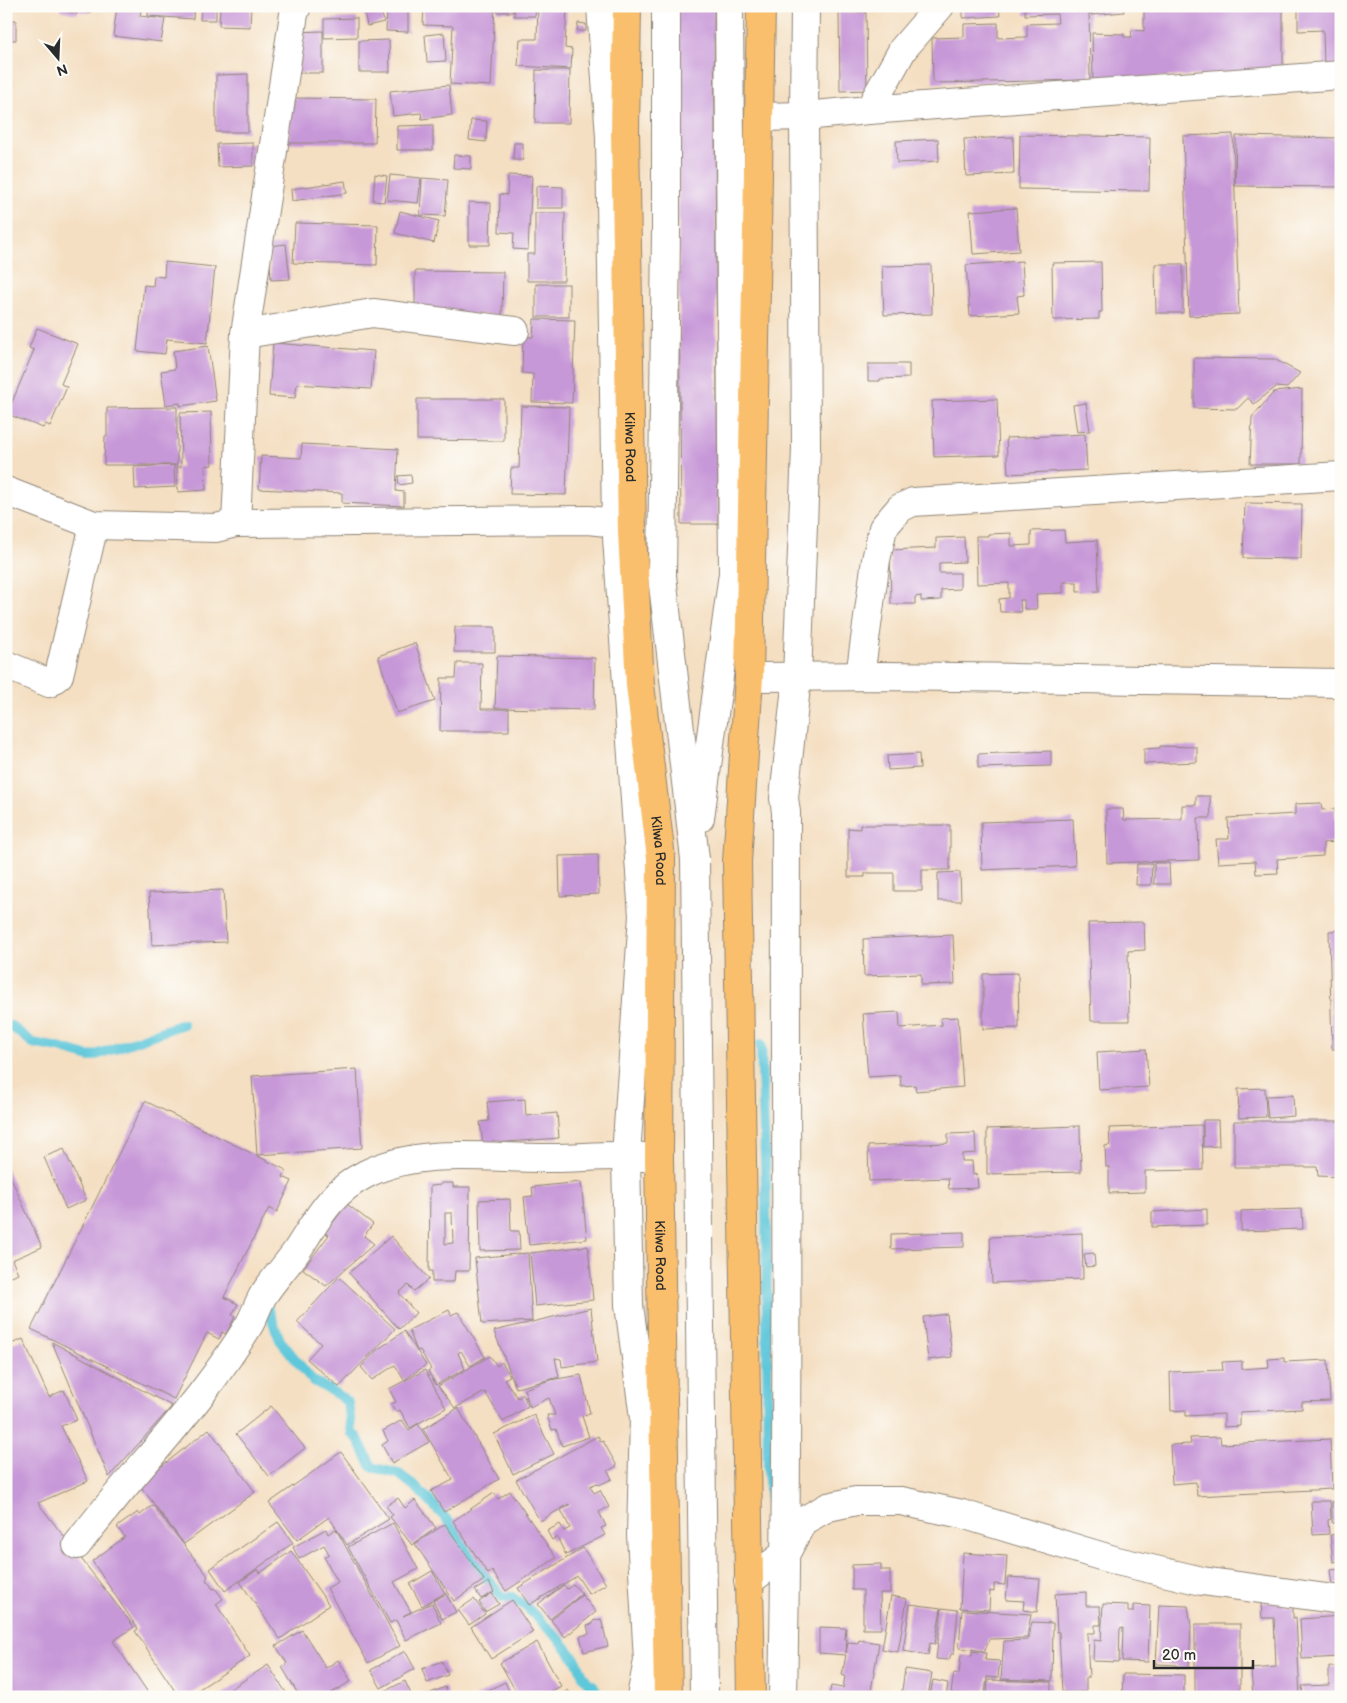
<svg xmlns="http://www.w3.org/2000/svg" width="1347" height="1703" viewBox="0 0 1347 1703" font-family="'Balsamiq Sans',sans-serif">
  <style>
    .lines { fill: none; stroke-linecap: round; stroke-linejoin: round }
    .stream { stroke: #5ec7da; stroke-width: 10 }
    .building { fill: #c798d8; fill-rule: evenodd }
    .minor-casing { stroke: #908576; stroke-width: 30 }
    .highway-casing { stroke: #908576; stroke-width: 30 }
    .minor { stroke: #fff; stroke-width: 28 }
    .highway { stroke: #f9bf6d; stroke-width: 28 }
    .labels { text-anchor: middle; stroke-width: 4; stroke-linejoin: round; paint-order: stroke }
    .street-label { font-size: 14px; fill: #2b2b2b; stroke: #fdfcf7 }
  </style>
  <rect width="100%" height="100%" fill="#fdfcf7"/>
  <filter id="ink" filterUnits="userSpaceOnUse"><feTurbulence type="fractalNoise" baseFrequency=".02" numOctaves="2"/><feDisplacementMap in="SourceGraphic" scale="10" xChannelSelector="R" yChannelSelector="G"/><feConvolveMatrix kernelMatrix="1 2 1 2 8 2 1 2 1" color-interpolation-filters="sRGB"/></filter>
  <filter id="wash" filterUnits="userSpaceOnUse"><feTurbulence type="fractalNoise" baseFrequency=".0096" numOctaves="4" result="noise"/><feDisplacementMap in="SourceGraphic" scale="20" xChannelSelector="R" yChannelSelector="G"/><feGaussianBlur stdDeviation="1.12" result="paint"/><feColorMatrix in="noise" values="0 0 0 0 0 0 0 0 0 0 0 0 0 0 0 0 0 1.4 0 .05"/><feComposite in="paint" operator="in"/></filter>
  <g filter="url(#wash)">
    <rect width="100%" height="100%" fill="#f4dfc2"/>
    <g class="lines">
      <g class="stream">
        <path d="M6,1026H11L33,1043L59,1048L90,1057L183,1024"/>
        <path d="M761,1044L766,1188L768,1471L773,1517"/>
        <path d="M265,1301L280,1340L312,1380L340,1396L348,1403L352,1434L357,1437L372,1467L399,1474L418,1489L450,1523L467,1553L502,1597H512L525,1606L560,1640L576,1660L584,1677L589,1684L593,1685L600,1697"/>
      </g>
    </g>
    <g id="blocks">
      <g class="building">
        <path d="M6,6H10V20H16V40H6Z"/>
        <path d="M61,6H91L90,13L78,11L77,14L60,10Z"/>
        <path d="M93,6H114V10L93,8Z"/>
        <path d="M117,6H142L140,16L165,19L161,42L113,36Z"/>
        <path d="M148,6H194L193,19L148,16Z"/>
        <path d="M201,6H216V20H200Z"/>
        <path d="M220,6H251L250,27L219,26Z"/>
        <path d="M363,6H380L384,22L367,26Z"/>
        <path d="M387,6H408V32L386,31Z"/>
        <path d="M424,6H495L491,86L450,84L453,26L423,25Z"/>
        <path d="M498,6H513V12H497Z"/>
        <path d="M515,6H536L535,16H514Z"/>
        <path d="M538,6H567L565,48L572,49L571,69L518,66L520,39H537Z"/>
        <path d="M677,6H714L718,524H681Z"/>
        <path d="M830,6H844L845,9L831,12Z"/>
        <path d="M963,6H999L1000,16L963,18Z"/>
        <path d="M1025,6H1089L1090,80L933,83L932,38L964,37V24L998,23V38L1027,37V24L1058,23L1057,14L1025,15Z"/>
        <path d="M1090,6H1123L1124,12L1091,15Z"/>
        <path d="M1204,6H1283V72L1093,80L1092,33L1124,34V37H1132L1131,30L1144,31V11H1204Z"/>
        <path d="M1341,6V66L1324,67L1323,30L1298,31V8Z"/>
        <path d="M839,12H866L867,90L840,91Z"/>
        <path d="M357,18V37L324,38V19Z"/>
        <path d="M578,23L586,24V31H577Z"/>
        <path d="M323,31V73H292V32Z"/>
        <path d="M444,33L446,61L427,62L425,35Z"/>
        <path d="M389,40L390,72H359V41Z"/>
        <path d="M536,70H570L569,123H535Z"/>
        <path d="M248,74V132H216V75Z"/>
        <path d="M449,85L452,115L422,119L421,113L393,116L390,91Z"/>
        <path d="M290,98L376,99L375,143H289Z"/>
        <path d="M471,120L487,121L486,142L469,140Z"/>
        <path d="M433,125V150H397V126Z"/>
        <path d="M1233,134L1239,314L1189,316L1183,136Z"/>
        <path d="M1020,135L1150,137L1149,191L1019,189Z"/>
        <path d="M1236,136L1341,138V187L1235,186Z"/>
        <path d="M1013,137L1014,174L966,176L964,139Z"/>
        <path d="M938,139L939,161L897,163L896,141Z"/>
        <path d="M253,143V166L218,167L217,144Z"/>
        <path d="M514,143H523V160H513Z"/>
        <path d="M454,155L471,156V169L453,168Z"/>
        <path d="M375,174L387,176L384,202L373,201Z"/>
        <path d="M390,175L421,178L418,203L387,200Z"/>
        <path d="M508,175L532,176L528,250L513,249L514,233L499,232L500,194L507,195Z"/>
        <path d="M422,178L448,180L445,216L420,215Z"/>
        <path d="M345,181L347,193L292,201L291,189Z"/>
        <path d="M536,186L563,187V208H536Z"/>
        <path d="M469,202L491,203L490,245H469Z"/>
        <path d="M1016,208L1019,251L973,254L970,211Z"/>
        <path d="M400,211L439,221L434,243L395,233Z"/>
        <path d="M535,213H565L564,281H527V254H535Z"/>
        <path d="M295,223L378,225L377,265L293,263Z"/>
        <path d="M286,244L290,279L271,280L269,246Z"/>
        <path d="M1022,261L1024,295L1017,296L1019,313L970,316L966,265Z"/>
        <path d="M165,262L215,267L207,343L167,339L165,354L137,351L144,285L153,286L154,276L164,277Z"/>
        <path d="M1101,262L1102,312H1099V319L1053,320L1052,263Z"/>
        <path d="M1155,264H1183V313H1156Z"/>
        <path d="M931,265L932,314L884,315L882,266Z"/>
        <path d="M415,271L503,272L502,315L415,314Z"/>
        <rect x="536" y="284" width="33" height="33"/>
        <path d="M534,319L575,320L572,403L532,402L533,374L522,373L523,337H533Z"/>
        <path d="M37,328L78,344L61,384L67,387L50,426L45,424L43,428L7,414L34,350L29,348Z"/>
        <path d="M273,343L374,351L371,389L297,384L295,398L269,396Z"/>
        <path d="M208,346L216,401L180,406V403L166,405L161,371L175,369L173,351Z"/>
        <path d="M1194,358L1274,359L1300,373L1287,388L1276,387L1254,404L1248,398L1237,409L1194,408Z"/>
        <path d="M868,364H909V378L880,379V381H868Z"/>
        <path d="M1302,389L1301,464H1250L1252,417L1274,392Z"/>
        <path d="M417,399H504V441L417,440Z"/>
        <path d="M997,399L999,455L934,457L932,401Z"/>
        <path d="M1086,403L1090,431L1077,432L1073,405Z"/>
        <path d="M521,406L569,407L566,495L510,494L511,468H519Z"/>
        <path d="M177,407V465H104L105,436H107V408Z"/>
        <path d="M211,412L212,465L205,466L206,490L178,492L177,467H181L180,413Z"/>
        <path d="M1085,434L1087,470L1008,474L1006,438Z"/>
        <path d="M302,444L398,449L396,491L404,492V506L342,503V493L259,489L261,456L301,458Z"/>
        <path d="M174,465L175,487L135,489L134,467Z"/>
        <path d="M411,475L412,483L399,485L398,476Z"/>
        <path d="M1245,503L1302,504L1301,559L1243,558Z"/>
        <path d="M1064,530L1065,542L1097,540L1099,591L1077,592V582H1063V593L1036,594L1037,609H1024V600H1020L1021,612H1000L999,599L1009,598V583L977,584L976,536H988V534L1011,533V546L1031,545V531Z"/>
        <path d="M964,537L965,562L939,563V573H960V589L941,590V600L921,601V596L915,597V604H891L890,550L936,548V538Z"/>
        <path d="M455,627H495V652H454Z"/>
        <path d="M415,643L435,701L397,713L378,656Z"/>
        <path d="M497,656L595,658L594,710L495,708Z"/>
        <path d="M457,663H482L481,709H509V731H440L441,678H456Z"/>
        <path d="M1160,746L1197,747V762L1144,764V749L1160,748Z"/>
        <path d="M1051,751V766L978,768V754Z"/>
        <path d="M919,754L920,768L888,770L887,756Z"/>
        <path d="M1196,796H1210L1211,818H1198L1199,860L1107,863L1106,809H1123L1124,820L1182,819V805H1196Z"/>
        <path d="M1321,803L1322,810L1335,809L1337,842L1323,843V856L1277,859L1278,873L1256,874L1255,861L1218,863L1216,839H1229L1228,818L1295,814V804Z"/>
        <path d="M1073,819L1075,866L982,870L981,822Z"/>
        <path d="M860,825H950V870H922V891H894V873H865V877H848V828L860,829Z"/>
        <path d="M598,855L599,894L560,896L559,856Z"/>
        <path d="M1154,863H1169L1170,884H1154Z"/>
        <path d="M1137,864H1152L1151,885H1136Z"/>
        <path d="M960,872L961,901H938V873Z"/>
        <path d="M223,890L226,942L152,945L149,893Z"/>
        <path d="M1144,922L1145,950L1128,951L1129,1021H1091L1088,923Z"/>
        <path d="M1341,930V1049H1332L1329,931Z"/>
        <path d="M953,935L955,984L921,985V974L864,976L863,939Z"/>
        <path d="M1018,973L1019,1028L983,1029V974Z"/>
        <path d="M899,1012L900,1028L942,1025L941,1018L958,1017L963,1087L916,1091L915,1085L901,1086L900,1075L868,1077L863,1014Z"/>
        <path d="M1146,1049L1149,1087L1099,1090L1097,1052Z"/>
        <path d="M357,1069L362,1148L257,1155L252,1076Z"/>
        <path d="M1265,1088L1266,1117L1239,1118L1238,1089Z"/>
        <path d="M1293,1095L1294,1116L1268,1118L1266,1096Z"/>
        <path d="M525,1099L526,1116L557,1113L559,1138L483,1144L480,1122L489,1121L487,1102Z"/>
        <path d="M145,1101L286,1170L283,1177L292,1181L277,1212L269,1208L224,1297L238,1304L232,1315L235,1317L226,1334L222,1332L219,1339L207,1333L174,1399L31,1329Z"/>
        <path d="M1203,1120H1218L1219,1146L1203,1147Z"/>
        <path d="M1234,1121H1339L1338,1177L1318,1176L1317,1167H1234Z"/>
        <path d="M1202,1125L1203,1170L1145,1171V1192L1109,1193V1167H1106L1105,1146L1110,1145L1109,1128Z"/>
        <path d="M1080,1126L1081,1172L987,1174V1129Z"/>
        <path d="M975,1133L976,1153L962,1154V1161H972L973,1175L977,1174L978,1188L949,1189L948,1178L869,1181L868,1146L948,1143V1134Z"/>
        <path d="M64,1149L86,1200L66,1209L44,1157Z"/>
        <path d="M6,1167L42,1247L12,1260L18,1273L6,1279Z"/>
        <path d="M581,1182L587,1239L529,1245L524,1197L533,1196L532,1187Z"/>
        <path d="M441,1183H453V1187H470L469,1271H455L454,1282H432V1271H429L430,1186L441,1185ZM445,1213H452L453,1243L445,1244Z"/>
        <path d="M510,1199L511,1231H519L520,1250L480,1251L479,1200Z"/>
        <path d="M347,1204L373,1224L364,1236L374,1244L326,1286L303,1269L329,1235L325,1233Z"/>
        <path d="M1207,1209V1225L1152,1227V1212Z"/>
        <path d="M1302,1209L1303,1229L1241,1231V1211Z"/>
        <path d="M964,1232V1247L891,1249V1234Z"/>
        <path d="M1082,1233L1083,1279L992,1283L990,1237Z"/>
        <path d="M391,1236L429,1279L414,1291L408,1285L399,1293L416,1313L399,1329L349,1273Z"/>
        <path d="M588,1246L593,1300L535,1306L530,1253Z"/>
        <path d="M528,1253L532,1321L482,1324L475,1258Z"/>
        <path d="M1094,1253L1095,1266L1086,1267L1084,1254Z"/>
        <path d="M339,1277L395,1329L339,1387L307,1359L321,1344L297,1322Z"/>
        <path d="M591,1308L597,1362L562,1367L561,1359L555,1358L559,1377L516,1388L494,1331Z"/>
        <path d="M449,1310L451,1315L458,1312L485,1357L470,1366L461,1351L458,1353L465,1369L436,1385L428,1371L431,1369L420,1350L417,1351L409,1330Z"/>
        <path d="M947,1314L952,1357L928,1360L923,1317Z"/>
        <path d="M404,1331L426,1365L404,1380L395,1365L372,1380L361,1367L377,1350Z"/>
        <path d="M23,1339L49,1397L64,1390L77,1420L61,1426L88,1481L38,1503L134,1627L113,1641L151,1697H6V1346Z"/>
        <path d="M52,1342L172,1406L109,1477Z"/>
        <path d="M490,1356L497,1366L502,1362L510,1376L504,1379L518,1398L523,1394L528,1406L503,1422L485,1392L455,1408L438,1386Z"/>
        <path d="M1284,1358V1362L1328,1360L1330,1401L1302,1402V1409L1240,1412V1426L1224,1427V1414L1186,1416V1410L1171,1411L1170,1372L1223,1370L1222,1362L1242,1361V1369L1269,1367L1268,1359Z"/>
        <path d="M425,1370L446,1408L410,1428L400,1410L396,1412L391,1404L396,1402L389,1389Z"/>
        <path d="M581,1375L590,1413L582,1416L589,1437L562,1446L556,1429L552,1430L547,1415H555L549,1398L530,1407L524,1389L550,1380Z"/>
        <path d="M271,1406L305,1448L269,1476L236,1434Z"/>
        <path d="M458,1408L499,1479L444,1512L431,1491L453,1480L423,1429Z"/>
        <path d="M534,1415L554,1454L513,1474L494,1434Z"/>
        <path d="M402,1420L409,1430L418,1424L429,1442L392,1463L382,1445L388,1441L383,1431Z"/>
        <path d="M209,1429L255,1492L184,1544L139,1484Z"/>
        <path d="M598,1436L601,1442L603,1441L617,1466L608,1471L612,1479L599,1485L597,1483L590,1486L594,1493L600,1490L609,1507L599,1512L606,1526L601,1528L605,1535L566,1555L557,1537L552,1540L547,1531L560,1524L564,1531L570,1528L561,1510L570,1505L569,1504L540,1521L516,1480Z"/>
        <path d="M1220,1437L1221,1444L1330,1439L1332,1489L1197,1496L1196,1482L1172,1484L1170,1445L1191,1444L1190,1438Z"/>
        <path d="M341,1452L389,1519L347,1545L329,1517L297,1540L269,1503Z"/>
        <path d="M510,1491L556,1558L506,1591L492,1571L488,1574L453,1521L494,1493L498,1499Z"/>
        <path d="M398,1498L405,1508L415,1500L436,1528L412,1545L390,1517L393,1515L386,1506Z"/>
        <path d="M1311,1501H1330L1331,1519L1328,1520L1329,1534L1313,1535Z"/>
        <path d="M1341,1501V1523H1332V1502Z"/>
        <path d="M153,1505L208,1576L206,1579L213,1589L215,1588L223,1599L216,1604L250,1656L187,1697H179L135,1631L138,1629L92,1561L125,1537L117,1527L138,1512L140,1515Z"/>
        <path d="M278,1522L293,1543L225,1591L210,1569Z"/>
        <path d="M393,1523L418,1569L394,1582L411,1612L403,1616L432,1603L441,1623L406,1640L396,1620L390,1623L348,1547Z"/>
        <path d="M445,1524L484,1580L454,1601L415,1544Z"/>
        <path d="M326,1529L328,1534L336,1529L400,1646L368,1663L327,1588L338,1582L324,1557L329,1554L324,1545L299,1559L293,1547Z"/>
        <path d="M1341,1534V1561L1333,1562L1330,1535Z"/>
        <path d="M583,1548L606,1584L589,1594L577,1576L529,1605L518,1588Z"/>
        <path d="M291,1551L329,1605L280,1639L240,1582L258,1569L260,1573Z"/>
        <path d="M963,1553L1007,1556L1005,1585L994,1584V1592L990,1591L989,1610L960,1608Z"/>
        <path d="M881,1564V1570H890V1593H880L881,1629H863V1590H852V1565Z"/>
        <path d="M1341,1569V1584L1332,1585L1330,1570Z"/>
        <path d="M432,1571L445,1593L422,1606L410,1584Z"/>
        <path d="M1008,1577L1040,1579L1037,1612L1023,1610L1024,1601L1006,1600Z"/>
        <path d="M489,1582L494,1592L481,1599L475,1590Z"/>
        <path d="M573,1584L582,1594L550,1619L538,1604L564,1585L567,1589Z"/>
        <path d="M1086,1592V1606H1100L1101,1625H1095V1633H1087L1089,1678H1086V1692H1062L1059,1632H1057L1055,1594Z"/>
        <path d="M492,1593L499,1604L485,1612L479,1602Z"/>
        <path d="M446,1594L456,1612L442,1619L433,1601Z"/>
        <path d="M582,1595L596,1612L565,1637L551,1620Z"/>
        <path d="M891,1596L907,1599L898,1652L882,1649Z"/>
        <path d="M474,1599L485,1614L469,1625L458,1610Z"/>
        <path d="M512,1600L533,1632L491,1659L471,1627Z"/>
        <path d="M1285,1601V1607L1293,1606V1618L1296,1617L1300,1697H1253L1251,1669L1276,1667L1274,1618H1262L1261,1603Z"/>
        <path d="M910,1604L941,1608L935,1644L930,1643L928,1655L903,1651Z"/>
        <path d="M1103,1604L1128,1605V1612H1133V1605L1150,1606L1148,1662L1122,1661L1123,1628L1120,1629L1119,1662L1093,1661L1094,1640L1101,1641Z"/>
        <path d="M1159,1605L1188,1606L1191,1626L1189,1668H1177V1665L1156,1664Z"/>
        <path d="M942,1608L958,1610L954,1654H951L949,1660L936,1659Z"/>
        <path d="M962,1610L1031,1614L1027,1638L989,1639L985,1651L959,1648Z"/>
        <path d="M1341,1616V1657L1302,1659L1300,1619Z"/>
        <path d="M601,1619L608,1646L584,1652L580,1636L589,1634L587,1625L593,1624V1621Z"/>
        <path d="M1032,1622L1053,1623L1052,1681L1001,1679L1004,1641L1028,1640Z"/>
        <rect x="1195" y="1624" width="45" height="73"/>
        <path d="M819,1627L846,1628L845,1639H847L846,1653L848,1642L858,1643L859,1640L879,1643L870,1697L829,1696L831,1686L843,1688L845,1676L842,1675L846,1655L819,1653Z"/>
        <path d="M302,1630L326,1668L338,1660L351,1681L325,1697H300L282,1667L287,1663L276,1646Z"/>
        <path d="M537,1642L561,1686L541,1697H519L500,1663Z"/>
        <path d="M405,1651L415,1669L381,1688L371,1670Z"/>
        <path d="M972,1651L986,1653L985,1660L1000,1661L998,1678L987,1677L985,1696L951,1693L954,1673L959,1674L961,1655L972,1656Z"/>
        <path d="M442,1661L448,1675L427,1683L422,1669Z"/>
        <path d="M268,1665L289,1697H218Z"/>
        <path d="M1329,1667H1341V1697H1303L1302,1686L1329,1685Z"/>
        <path d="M905,1669L932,1673L928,1697H901Z"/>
        <path d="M1123,1674L1184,1675V1697H1122Z"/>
        <path d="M933,1680L948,1683L946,1697H930Z"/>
        <path d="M988,1680L1051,1682V1697H987Z"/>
        <path d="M405,1681L411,1694L405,1697H373Z"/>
        <path d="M505,1682L512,1697H474Z"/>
        <path d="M445,1687L449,1697H421Z"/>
        <path d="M568,1690L572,1697H557Z"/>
      </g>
    </g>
  </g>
  <g filter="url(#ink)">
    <use href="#blocks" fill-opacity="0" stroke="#908576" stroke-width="1"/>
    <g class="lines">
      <defs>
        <g id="minor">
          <path d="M601,6L610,137L616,523L643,916L626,1155L629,1305L644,1418L641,1535L648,1661L641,1697"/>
          <path d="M666,6V231L662,576L695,859L704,1697"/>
          <path d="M869,110L903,49L940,6"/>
          <path d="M759,117L804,116L869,110L1341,75"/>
          <path d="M245,334L373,313L515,331"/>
          <path d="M6,491L94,525L216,528L236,523L588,520L616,523L632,532"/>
          <path d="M236,523L245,334L294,14L297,6"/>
          <path d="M6,665L49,683L59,675L94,525"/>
          <path d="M860,676L876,560L883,528L900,508L913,502L1341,476"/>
          <path d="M749,677L887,676L1341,683"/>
          <path d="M700,818L733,573L729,6"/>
          <path d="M77,1545C116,1493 162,1445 202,1393C218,1372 235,1348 249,1325C255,1315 258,1303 264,1294C274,1279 286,1266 296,1252C317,1220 330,1192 366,1174C422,1146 491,1159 552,1158C582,1158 612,1154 643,1157"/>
          <path d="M748,1582L786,1553L803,1521L828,1507L856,1501H901L962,1514L1117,1561L1202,1581L1341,1600"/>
          <path d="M783,1697C789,1402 785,1107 786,812L784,798L797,677L806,448L804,116L805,6"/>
        </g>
        <g id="highway">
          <path id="s1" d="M627,6L625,132L632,532L640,685L661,858L659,1158L668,1697"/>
          <path d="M751,1697L737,862L749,677L761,6"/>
        </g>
      </defs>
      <use href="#minor" class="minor-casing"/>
      <use href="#highway" class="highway-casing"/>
      <use href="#minor" class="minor"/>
      <use href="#highway" class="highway"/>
    </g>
  </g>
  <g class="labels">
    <g class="street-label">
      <text dy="5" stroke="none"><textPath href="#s1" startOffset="441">Kilwa Road</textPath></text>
      <text dy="5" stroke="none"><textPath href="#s1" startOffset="846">Kilwa Road</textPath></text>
      <text dy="5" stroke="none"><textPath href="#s1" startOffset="1251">Kilwa Road</textPath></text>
    </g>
  </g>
  <rect width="1347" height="1703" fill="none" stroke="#fdfcf7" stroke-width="25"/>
  <g transform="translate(58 58) rotate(161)" stroke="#fdfcf7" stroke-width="4" paint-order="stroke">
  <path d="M0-4L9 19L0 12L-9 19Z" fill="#2b2b2b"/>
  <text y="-8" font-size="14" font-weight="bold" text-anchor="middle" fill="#2b2b2b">N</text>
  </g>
  <path d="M1154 1660v8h99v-8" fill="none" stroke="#2b2b2b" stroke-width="2.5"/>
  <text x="1162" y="1660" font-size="15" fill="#2b2b2b" stroke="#fdfcf7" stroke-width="4" paint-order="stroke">20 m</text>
</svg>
